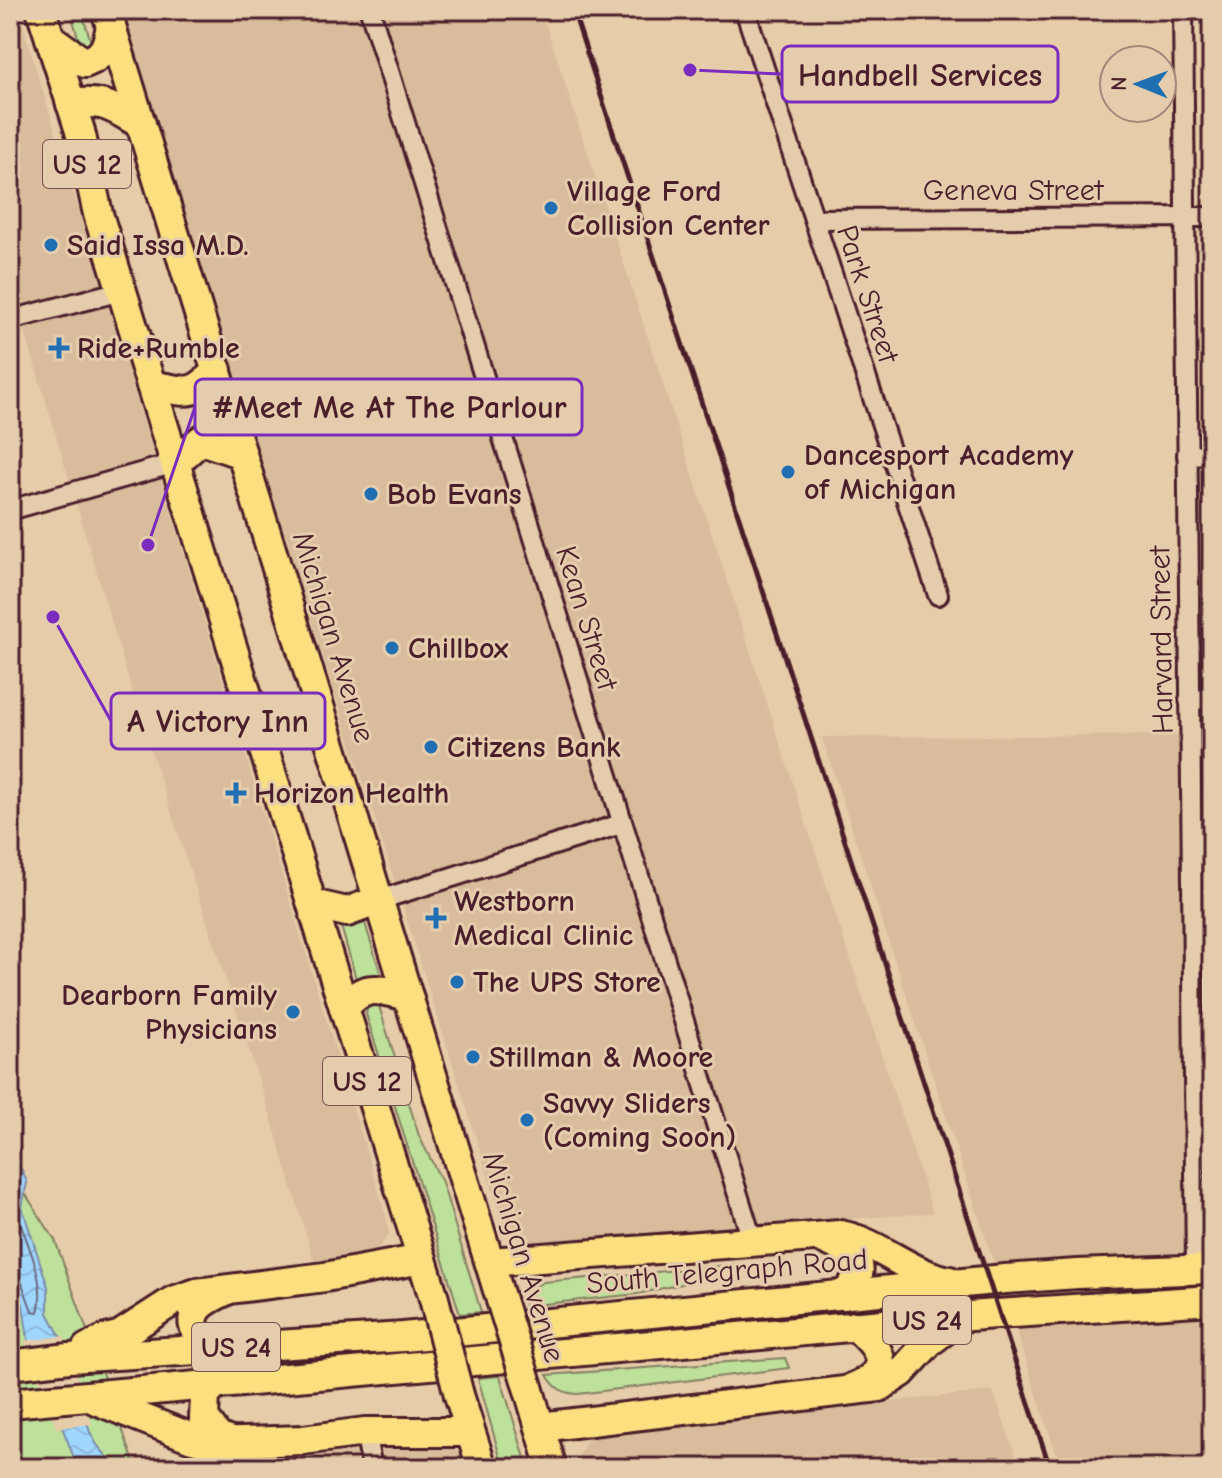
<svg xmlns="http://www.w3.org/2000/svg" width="1222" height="1478" viewBox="0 0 1222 1478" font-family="'Comic Neue',sans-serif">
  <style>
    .built { fill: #d9bc9b }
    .green { fill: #bde09a; stroke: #848062; stroke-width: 2 }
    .water { fill: url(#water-waves); stroke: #7d8daa; stroke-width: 2 }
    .pier { fill: #e6cca8 }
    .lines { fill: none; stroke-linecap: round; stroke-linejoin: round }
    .shore { stroke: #6c687f; stroke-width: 2 }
    .street-casing { stroke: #4a1f2b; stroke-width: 24 }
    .primary-casing { stroke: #4a1f2b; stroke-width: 34 }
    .street { stroke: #e4ccad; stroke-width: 18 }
    .primary { stroke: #fce080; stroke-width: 28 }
    .rail { stroke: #4a1f2b; stroke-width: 5 }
    .primary-bridge-casing { stroke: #4a1f2b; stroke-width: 34; stroke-linecap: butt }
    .primary-bridge { stroke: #fce080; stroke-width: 28 }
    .poi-dot { fill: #1f6fb2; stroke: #e4ccad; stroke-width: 3 }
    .labels { text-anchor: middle; stroke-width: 6; stroke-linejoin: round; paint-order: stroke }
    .shield { fill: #e4ccad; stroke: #785352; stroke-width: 2 }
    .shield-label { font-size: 28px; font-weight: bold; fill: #4a1f2b }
    .street-label { font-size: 30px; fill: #4a1f2b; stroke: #e4ccad }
    .poi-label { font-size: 30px; font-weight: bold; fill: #4a1f2b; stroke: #e4ccad; text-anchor: start }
    .leader { fill: none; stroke: #7b2cbf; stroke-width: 3 }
    .callout-dot { fill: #7b2cbf; stroke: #e4ccad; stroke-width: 3 }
    .callout { fill: #e4ccad; stroke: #7b2cbf; stroke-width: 3 }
    .callout-label { font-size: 32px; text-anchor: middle; font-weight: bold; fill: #4a1f2b }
  </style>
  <defs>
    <pattern id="water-waves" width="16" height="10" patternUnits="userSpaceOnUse" patternTransform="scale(2)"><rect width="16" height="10" fill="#9fd6fe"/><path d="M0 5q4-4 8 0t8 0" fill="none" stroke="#8ab7da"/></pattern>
  </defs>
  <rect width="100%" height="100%" fill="#e6cca8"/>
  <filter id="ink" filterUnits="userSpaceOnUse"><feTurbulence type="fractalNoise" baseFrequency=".0125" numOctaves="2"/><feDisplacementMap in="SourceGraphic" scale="16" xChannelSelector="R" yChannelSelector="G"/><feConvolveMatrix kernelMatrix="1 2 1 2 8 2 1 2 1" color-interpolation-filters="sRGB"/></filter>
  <g filter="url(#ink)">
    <g class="built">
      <path d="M10,10H18L386,1216L389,1233L378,1249L315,1264L270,1114L139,714L13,291H10Z"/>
      <path d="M125,10H541L933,1213L731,1227L530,1248L505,1229L185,221Z"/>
      <path d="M1190,735L1194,982H1212V1468H1082L1056,1453L822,737Z"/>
      <path d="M993,1391L1020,1468H583L579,1455L592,1432Z"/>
      <path d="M358,1440L431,1442L458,1451L465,1468H209L222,1460Z"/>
    </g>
    <g class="green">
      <path d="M70,10H81L91,42L87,48L80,44Z"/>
      <path d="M365,923L381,975L357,982L341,926L352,927Z"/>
      <path d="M374,1003L379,1006L419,1136L442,1182L481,1312L460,1314L366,1014L368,1005Z"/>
      <path d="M10,1170L55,1240L136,1468H10V1437L14,1436L10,1413Z"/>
      <path d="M745,1264L681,1284L637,1294L525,1306L529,1289L543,1282Z"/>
      <path d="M785,1358L789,1368L578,1394C563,1393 555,1389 547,1375Z"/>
      <path d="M500,1376L528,1468H503L478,1378Z"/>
    </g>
    <path class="water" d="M10,1159L22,1170L27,1182L22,1207L48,1287V1313L60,1336L90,1432L97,1445L117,1468H78L28,1339L23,1305L10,1274Z"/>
    <path class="pier" d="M64,1336L92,1424L56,1428L24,1341Z"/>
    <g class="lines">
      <path class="shore" d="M10,1171C26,1182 10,1197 16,1212C26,1241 47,1282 38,1312L32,1311L20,1278L10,1274"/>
      <defs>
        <g id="street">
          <path d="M370,10L753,1243"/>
          <path d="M745,10L938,595"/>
          <path d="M1183,10L1196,1269"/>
          <path d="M814,219L1212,217"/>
          <path d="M10,320L121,291"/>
          <path d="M1187,455L1212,454"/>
          <path d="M10,510L175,463"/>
          <path d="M1189,700L1212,699"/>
          <path d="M379,900L621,824"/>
          <path d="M365,1432L372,1468"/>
        </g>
        <g id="primary">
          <path d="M41,10L80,131L98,214L433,1295"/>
          <path d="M106,10L501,1300"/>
          <path d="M50,38L85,63C105,56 108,44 111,25"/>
          <path d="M71,104C105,99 113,108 141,124"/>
          <path d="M151,385C186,391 191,399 217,370"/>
          <path d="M175,463L201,440L242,454"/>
          <path d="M312,904L347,912L379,900"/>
          <path d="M344,1008C365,982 380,990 408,996"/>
          <path d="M826,1240C856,1253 872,1267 844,1295"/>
          <path d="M490,1262L840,1235C880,1242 910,1275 950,1281"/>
          <path d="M87,1348L106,1339L119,1336L173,1301L197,1293L325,1277L422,1259"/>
          <path d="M223,1348C204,1343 181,1326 201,1305C208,1299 217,1295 225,1291"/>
          <path d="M10,1365L69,1358L403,1337L1005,1279L1077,1274L1212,1269"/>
          <path d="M216,1384L205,1395L204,1418L218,1437L233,1443"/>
          <path d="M528,1387L552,1468"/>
          <path d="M852,1388C894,1371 883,1350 855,1326"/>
          <path d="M459,1395L482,1468"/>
          <path d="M96,1400L192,1438L212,1443L303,1440L365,1432H469"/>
          <path d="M10,1403L982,1315L1212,1300"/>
          <path d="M540,1427L879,1387L901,1373L929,1342L962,1317"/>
        </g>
      </defs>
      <use href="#street" class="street-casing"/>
      <use href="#primary" class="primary-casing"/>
      <use href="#street" class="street"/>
      <use href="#primary" class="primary"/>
      <path class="rail" d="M573,10L1050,1468"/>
      <defs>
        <g id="primary-bridge">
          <path d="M433,1295L459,1395"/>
          <path d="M501,1300L528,1387"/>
        </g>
      </defs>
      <use href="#primary-bridge" class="primary-bridge-casing"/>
      <use href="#primary-bridge" class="primary-bridge"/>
    </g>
  </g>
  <g class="poi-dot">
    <circle cx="551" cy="208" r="8"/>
    <circle cx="51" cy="245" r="8"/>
    <path d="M55 336h8v8h8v8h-8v8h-8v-8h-8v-8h8z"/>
    <circle cx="788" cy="472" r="8"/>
    <circle cx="371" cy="494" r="8"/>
    <circle cx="392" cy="648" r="8"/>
    <circle cx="431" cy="747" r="8"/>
    <path d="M232 781h8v8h8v8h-8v8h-8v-8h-8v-8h8z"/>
    <path d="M432 906h8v8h8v8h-8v8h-8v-8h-8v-8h8z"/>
    <circle cx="457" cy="982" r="8"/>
    <circle cx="293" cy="1012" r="8"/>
    <circle cx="473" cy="1057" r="8"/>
    <circle cx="527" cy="1120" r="8"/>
  </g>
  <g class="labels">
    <g class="shield">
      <rect x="43" y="140" width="88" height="48" rx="6"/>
      <rect x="323" y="1057" width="88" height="48" rx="6"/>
      <rect x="883" y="1296" width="88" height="48" rx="6"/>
      <rect x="192" y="1323" width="88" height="48" rx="6"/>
    </g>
    <g class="shield-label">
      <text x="87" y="174">US 12</text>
      <text x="367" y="1091">US 12</text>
      <text x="927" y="1330">US 24</text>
      <text x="236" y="1357">US 24</text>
    </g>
    <g class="street-label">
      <text x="1013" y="200">Geneva Street</text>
      <text transform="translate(868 294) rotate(72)" y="10">Park Street</text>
      <text transform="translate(587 618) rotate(73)" y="10">Kean Street</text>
      <text transform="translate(334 637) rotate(73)" y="10">Michigan Avenue</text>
      <text transform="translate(1161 640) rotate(-91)" y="10">Harvard Street</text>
      <text transform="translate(524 1257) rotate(73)" y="10">Michigan Avenue</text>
      <text transform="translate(727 1271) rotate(-5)" y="10">South Telegraph Road</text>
    </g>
    <g class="poi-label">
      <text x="567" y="201">Village Ford<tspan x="567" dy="34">Collision Center</tspan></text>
      <text x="67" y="255">Said Issa M.D.</text>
      <text x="77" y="358">Ride+Rumble</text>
      <text x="804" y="465">Dancesport Academy<tspan x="804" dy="34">of Michigan</tspan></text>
      <text x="387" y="504">Bob Evans</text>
      <text x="408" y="658">Chillbox</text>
      <text x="447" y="757">Citizens Bank</text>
      <text x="254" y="803">Horizon Health</text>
      <text x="454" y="911">Westborn<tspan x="454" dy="34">Medical Clinic</tspan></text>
      <text x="473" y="992">The UPS Store</text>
      <text x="277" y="1005" text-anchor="end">Dearborn Family<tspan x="277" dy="34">Physicians</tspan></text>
      <text x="489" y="1067">Stillman &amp; Moore</text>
      <text x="543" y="1113">Savvy Sliders<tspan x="543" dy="34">(Coming Soon)</tspan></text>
    </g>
  </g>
  <path class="leader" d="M690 70L782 74M148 545L195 407M53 617L111 721"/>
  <g class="callout-dot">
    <circle cx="690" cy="70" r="8"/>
    <circle cx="148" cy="545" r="8"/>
    <circle cx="53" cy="617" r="8"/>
  </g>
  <g class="callout">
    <rect x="782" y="46" width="276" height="56" rx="8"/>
    <rect x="195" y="379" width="387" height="56" rx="8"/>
    <rect x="111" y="693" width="214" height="56" rx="8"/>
  </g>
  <g class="callout-label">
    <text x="920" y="86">Handbell Services</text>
    <text x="389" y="418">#Meet Me At The Parlour</text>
    <text x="218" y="732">A Victory Inn</text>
  </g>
  <rect width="1222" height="1478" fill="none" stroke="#e4ccad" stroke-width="40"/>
  <rect x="20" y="20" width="1182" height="1438" fill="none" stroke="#4a1f2b" stroke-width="3" filter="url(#ink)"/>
  <g transform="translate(1138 84) rotate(271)"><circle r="38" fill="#e4ccad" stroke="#a68779" stroke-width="2"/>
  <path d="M0-6L14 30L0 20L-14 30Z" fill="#1f6fb2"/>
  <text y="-12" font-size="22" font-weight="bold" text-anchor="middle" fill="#4a1f2b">N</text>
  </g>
</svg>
